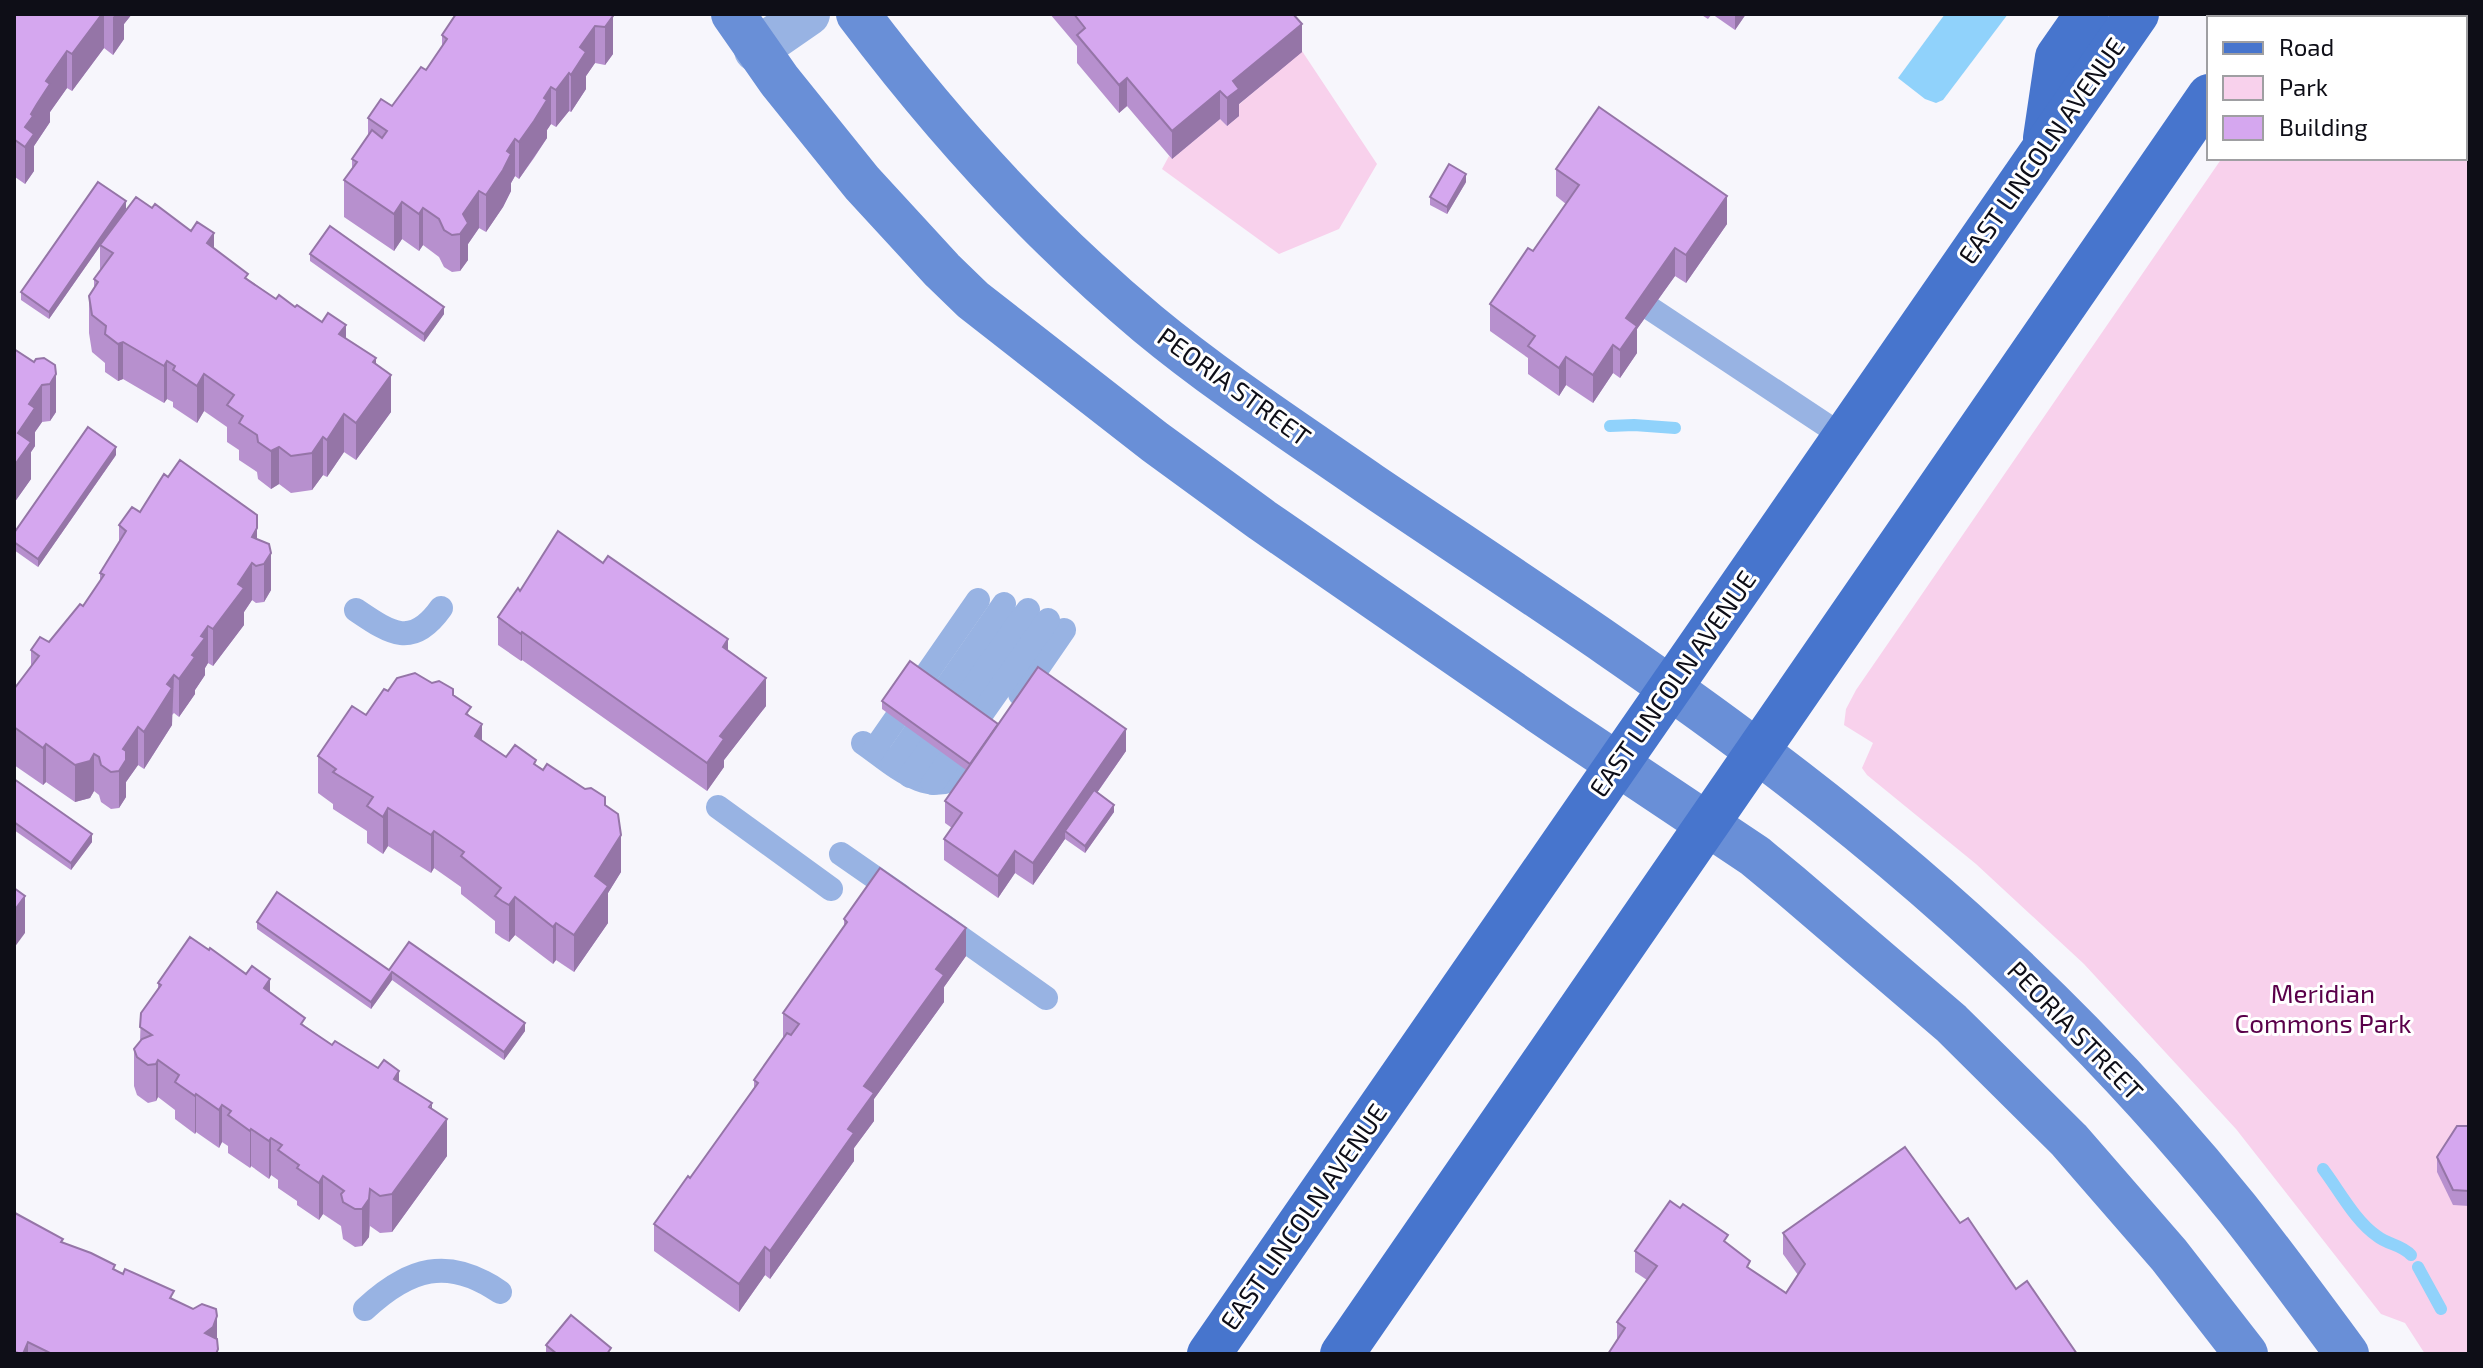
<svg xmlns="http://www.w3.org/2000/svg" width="2483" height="1368" viewBox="0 0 2483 1368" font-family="'Exo 2',sans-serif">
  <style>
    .green { fill: #f8d1ec }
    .water { fill: #90d2fb }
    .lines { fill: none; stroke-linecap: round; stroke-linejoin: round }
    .stream { stroke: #90d2fb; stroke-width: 12 }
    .service { stroke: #98b3e3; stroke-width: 24 }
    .minor { stroke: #98b3e3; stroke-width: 44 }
    .secondary { stroke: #698fd7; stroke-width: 44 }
    .primary { stroke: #4775cd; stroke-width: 44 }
    .wall { fill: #b790ce }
    .shaded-wall { fill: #9575a7 }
    .building { fill: #d5a7ef; stroke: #9575a7; stroke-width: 2 }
    .labels { text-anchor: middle; stroke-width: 6; stroke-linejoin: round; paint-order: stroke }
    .street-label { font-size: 26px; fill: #0e0e17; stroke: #fff }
    .park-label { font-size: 26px; fill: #5a004a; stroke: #fff }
  </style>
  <rect width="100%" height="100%" fill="#f7f6fc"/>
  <g class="green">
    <path d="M2321,14H2469V1354H2425L2405,1323L2381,1314L2236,1129L2084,964L1976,864L1867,775L1862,768L1873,743L1844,725L1846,709L1856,690L2222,158H2465V18H2319Z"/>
    <path d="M1302,51L1377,164L1339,229L1279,254L1162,169L1169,156L1172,159L1220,119L1227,126L1238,117L1236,107Z"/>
  </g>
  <path class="water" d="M1945,14H2008L1943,100L1936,103L1925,99L1898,78Z"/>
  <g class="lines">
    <g class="stream">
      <path d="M1610,426L1634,425L1675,428"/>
      <path d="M2323,1169C2339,1190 2355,1221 2377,1236C2388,1245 2401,1244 2411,1255"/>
      <path d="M2418,1267L2441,1309"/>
    </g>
    <g class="service">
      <path d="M1651,309L1844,437"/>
      <path d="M356,610C390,633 412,649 441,608"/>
      <path d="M1020,694L1064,630"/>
      <path d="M863,743C891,762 928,800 962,774C972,766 978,754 985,744"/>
      <path d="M874,750L978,600"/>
      <path d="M893,764L1004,604"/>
      <path d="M910,776L1028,610"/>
      <path d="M933,783L1048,620"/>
      <path d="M718,807L831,889"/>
      <path d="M841,854L900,895"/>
      <path d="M940,923L1046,998"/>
      <path d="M365,1309C409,1268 448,1256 500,1292"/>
    </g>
    <path class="minor" d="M756,50L808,14"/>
    <g class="secondary">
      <path d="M733,14L779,80L862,183L942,270L973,300L1155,442L1262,520L1556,723L1755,856L1790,885L1951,1023L2069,1140L2169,1255L2246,1354"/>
      <path d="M858,14C944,128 1038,232 1148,324C1218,382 1295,432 1370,484C1502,573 1635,659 1762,755C1937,886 2100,1038 2237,1208C2275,1256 2311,1305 2347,1354"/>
    </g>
    <g class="primary">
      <path d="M2263,18L2266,14"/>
      <path d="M2045,138L2057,57L2087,14"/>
      <path d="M1209,1354L2137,14"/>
      <path d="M1342,1354L2209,96"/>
    </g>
  </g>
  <g class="wall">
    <path d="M14,14H132L124,24V39L113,55L104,48L72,91L67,88L50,112V122L34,146V171L25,184L15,177Z"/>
    <path d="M613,14V54L605,65L595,63L586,76V89L571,112L569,111L556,127L551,124L547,130V138L534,158L519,179L515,176L511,183V191L503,207L486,232L479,228L468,244V260L460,271L452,272L444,267L439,257L423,245L419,251L402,239L394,251L344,217V180L352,170V159L368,136V118L392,106L426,70L442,46V35Z"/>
    <path d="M1050,14H1293L1302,52L1239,104V116L1227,126L1220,119L1172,159L1127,106L1119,113L1077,63V46Z"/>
    <path d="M1700,14H1746L1735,30L1712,14L1708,19Z"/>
    <path d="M1556,169L1727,224L1686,283L1675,276L1637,329V353L1620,378L1613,373L1593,403L1566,385L1559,396L1528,374V358L1490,331V304L1533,251L1566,204L1556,196Z"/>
    <path d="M1466,182L1447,214L1430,205V197Z"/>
    <path d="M126,209L214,248L248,279L276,299L295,307L346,338L376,364L391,412L356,460L344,452L327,477L323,475L312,490L291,493L279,484L271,489L258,479L257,472L239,460V450L227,442V427L204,411L197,423L173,407V402L167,399L164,403L123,379L118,381L105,372V363L92,352L89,333V296L94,288V279L100,271V246L49,319L21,300V292Z"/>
    <path d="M310,254L444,314L424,342L310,261Z"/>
    <path d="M14,340L16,350L34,362L44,358L56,412L50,421L42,422L35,432V446L31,452V479L14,503Z"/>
    <path d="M116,455L38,567L14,550V533Z"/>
    <path d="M140,512L257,539L271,590L264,602L256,603L252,600L244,612V625L213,666L208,663L205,668V675L195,690V694L179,717L174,713L172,715V725L144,769L138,765L126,782V797L119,808L111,809L101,802L99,795L94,791L90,798L75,802L46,782L43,785L14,765V689L31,666V650L49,642L83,606L100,581V573L119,542V525Z"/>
    <path d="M520,591L728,650L766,706L724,760V767L707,791L522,660L521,661L498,645V617Z"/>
    <path d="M388,691L453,695L471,717L482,741L506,757L536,765L605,805L621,872L608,893V923L574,972L556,960L553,964L515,935L509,942L502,938L495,933V921L461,894V887L434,868L431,873L388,846L383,854L367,843V831L333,809V804L318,793V756L366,715Z"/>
    <path d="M882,701L1126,751L1097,793L1114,812L1085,853L1065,839L1033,885L1015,873L998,898L944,860V839L952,828L945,823V801L966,770L882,709Z"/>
    <path d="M14,779L92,842L71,870L14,830Z"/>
    <path d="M844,919L966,956L944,987V1002L874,1099V1121L854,1148V1161L770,1279L765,1275L739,1312L654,1251V1224L690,1178L754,1088V1080L783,1038V1013L844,926Z"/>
    <path d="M257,922L389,970L525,1031L504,1060L392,980L371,1009L257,929Z"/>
    <path d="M158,983L270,993L305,1026L332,1045L399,1082L432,1109L447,1156L392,1232L380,1233L370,1226L369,1237L362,1246L355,1247L343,1239L341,1226L323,1214L319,1220L297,1205V1201L278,1188V1180L271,1175L269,1179L251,1166L250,1168L228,1153V1146L222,1142L219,1148L196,1132L195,1134L175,1119V1110L158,1097L156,1101L148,1103L137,1095L134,1086V1049L140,1041L141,1013L158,989Z"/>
    <path d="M2469,1126V1206L2453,1205L2437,1172V1157Z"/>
    <path d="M14,1215L63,1243L174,1300L217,1338L218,1354H14Z"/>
    <path d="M1960,1223L2016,1289L1617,1340V1322L1647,1280L1635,1272V1251L1728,1244L1750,1269L1786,1293L1798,1275L1783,1254V1233Z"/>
    <path d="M546,1345L611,1354H546Z"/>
  </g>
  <g class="shaded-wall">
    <path d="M102,14H104V48L72,91V54Z"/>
    <path d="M116,14H132L124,24V39L113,55V17Z"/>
    <path d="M1735,14H1746L1735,30Z"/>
    <path d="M613,16V54L605,65V27Z"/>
    <path d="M1302,24V52L1239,104V116L1227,126V98L1233,81Z"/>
    <path d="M595,26V63L586,76V89L571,112V75L580,47Z"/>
    <path d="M67,51V88L50,112V122L34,146V171L25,184V127L46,81Z"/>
    <path d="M569,73V111L556,127V90Z"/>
    <path d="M1127,78V106L1119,113V85Z"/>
    <path d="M551,87V124L547,130V138L519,179V142L544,98Z"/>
    <path d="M1220,91V119L1172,159V131Z"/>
    <path d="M515,139V176L511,183V191L503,207L486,232V195L507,151Z"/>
    <path d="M15,140V177L14,179V141Z"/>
    <path d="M1466,174V182L1447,214V207Z"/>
    <path d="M479,191V228L468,244V260L460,271V234L463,214Z"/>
    <path d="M1727,196V224L1686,283V255Z"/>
    <path d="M126,201V209L49,319V312Z"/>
    <path d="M402,202V239L394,251V214Z"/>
    <path d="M423,208V245L419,251V214Z"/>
    <path d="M214,233V271L207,243Z"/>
    <path d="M1675,248V276L1637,329V353L1620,378V350L1626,318Z"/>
    <path d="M444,307V314L424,342V334Z"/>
    <path d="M346,325V363L339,334Z"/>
    <path d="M123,342V379L118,381V344Z"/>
    <path d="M1613,345V373L1593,403V375Z"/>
    <path d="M1566,357V385L1559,396V368Z"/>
    <path d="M376,358V395L391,375V412L356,460V423L373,362Z"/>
    <path d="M167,361V399L164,403V366Z"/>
    <path d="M56,374V412L50,421V384Z"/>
    <path d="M204,374V411L197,423V386Z"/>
    <path d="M42,385V422L35,432V446L31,452V479L14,503V466L18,433L29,404Z"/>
    <path d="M344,414V452L327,477V440Z"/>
    <path d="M323,437V475L312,490V453Z"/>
    <path d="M116,447V455L38,567V559Z"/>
    <path d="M279,447V484L271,489V451Z"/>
    <path d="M257,528V565L256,567V566L252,563V600L244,612V625L213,666V629L238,584L252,537Z"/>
    <path d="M271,553V590L264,602V564Z"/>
    <path d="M208,626V663L205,668V675L195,690V694L179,717V679L192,655L201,636Z"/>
    <path d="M522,632V660L521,661V634Z"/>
    <path d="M728,639V667L723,647Z"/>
    <path d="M174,675L172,725L144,769V732L167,684Z"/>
    <path d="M766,678V706L724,760V767L707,791V763L720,736Z"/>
    <path d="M482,724V762L475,736Z"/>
    <path d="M138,727V765L126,782V797L119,808V771L123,749Z"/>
    <path d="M1126,729V751L1068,834L1065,831V839L1033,885V863Z"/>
    <path d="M46,744V782L43,785V748Z"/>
    <path d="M94,754V791L90,798L75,802V765Z"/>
    <path d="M1114,805V812L1085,853V846Z"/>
    <path d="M388,808V846L383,854V817Z"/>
    <path d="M434,831V868L431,873V835Z"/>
    <path d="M92,834V842L71,870V863Z"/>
    <path d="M621,835V872L608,893V923L574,972V935L595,876Z"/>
    <path d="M1015,851V873L998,898V876Z"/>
    <path d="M25,896V933L14,948V911Z"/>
    <path d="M515,897V935L509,942V905Z"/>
    <path d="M556,923V960L553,964V927Z"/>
    <path d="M966,928V956L944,987V1002L874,1099V1121L854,1148V1161L770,1279V1251L848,1129L864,1086L936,969Z"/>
    <path d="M392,972V980L371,1009V1002Z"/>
    <path d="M270,979V1016L264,988Z"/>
    <path d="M525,1023V1031L504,1060V1052Z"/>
    <path d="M158,1060V1097L156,1101V1064Z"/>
    <path d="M399,1071V1108L394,1079Z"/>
    <path d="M196,1094V1132L195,1134V1096Z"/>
    <path d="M432,1103V1140L447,1119V1156L392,1232V1194Z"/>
    <path d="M222,1105V1142L219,1148V1110Z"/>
    <path d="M251,1129V1166L250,1168V1131Z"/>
    <path d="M271,1138V1175L269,1179V1141Z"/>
    <path d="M323,1176V1214L319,1220V1183Z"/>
    <path d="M370,1189L369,1237L362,1246V1209Z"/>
    <path d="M765,1247V1275L739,1312V1284Z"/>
    <path d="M217,1316V1352L218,1349V1354H205V1333Z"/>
    <path d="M28,1342V1354H23Z"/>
  </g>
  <g class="building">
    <path d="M14,14H102L72,54L67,51L46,81L50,84L37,104L31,114L33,116L25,127L34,134L25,147L15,140L14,141Z"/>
    <path d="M456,14H613V16L605,27L595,26L580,47L586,52L571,75L569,73L556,90L551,87L544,98L547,100L534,121L519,142L515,139L507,151L511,154L503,170L486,195L479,191L463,214L468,223L460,234L452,235L444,230L439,219L423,208L419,214L402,202L394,214L344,180L357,162L352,159L372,130L382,138L387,131L368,118L381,99L392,106L421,67L426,70L447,39L442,35Z"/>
    <path d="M1074,14H1293L1302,24L1233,81L1239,89L1227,98L1220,91L1172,131L1127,78L1119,85L1077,35L1085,28Z"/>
    <path d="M1599,107L1727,196L1686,255L1675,248L1626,318L1637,326L1620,350L1613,345L1593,375L1566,357L1559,368L1528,346L1535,336L1490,304L1528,248L1533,251L1579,185L1556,169Z"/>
    <path d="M1449,164L1466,174L1447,207L1430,197Z"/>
    <path d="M98,182L126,201L49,312L21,292Z"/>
    <path d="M136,197L152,208L155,204L191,231L197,222L214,233L207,243L248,274L245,278L276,299L279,295L295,307L297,305L322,322L328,313L346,325L339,334L376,358L373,362L391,375L356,423L344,414L327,440L323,437L312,453L291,456L279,447L271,451L258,442L257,435L239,423L243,416L227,405L234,395L204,374L197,386L173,370L175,366L167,361L164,366L123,342L118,344L105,334L106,326L92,315L89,296L98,282L94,279L113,253L100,245Z"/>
    <path d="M330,226L444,307L424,334L310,254Z"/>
    <path d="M14,349L34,362L36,359L44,358L55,365L56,374L50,384L42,385L29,404L35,408L18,433L31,442L14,466Z"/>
    <path d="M88,427L116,447L38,559L14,542V533Z"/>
    <path d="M180,460L257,515V528L252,537L269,544L271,553L264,564L256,566L252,563L238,584L244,588L213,629L208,626L201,636L205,638L192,655L195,657L179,679L174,675L167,684L172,688L144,732L138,727L123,749L126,751V760L119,771L111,772L101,765L99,757L94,754L90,761L75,765L46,744L43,748L14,727V689L39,656L31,650L40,637L49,642L80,604L83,606L104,575L100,573L126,531L119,525L132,507L140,512L164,474L168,477Z"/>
    <path d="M558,531L603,563L608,556L728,639L723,647L766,678L720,736L724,739L707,763L522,632L521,634L498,617L518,588L520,591Z"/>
    <path d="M910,661L998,724L970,764L882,701Z"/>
    <path d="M1038,667L1126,729L1033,863L1015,851L998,876L944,839L962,813L945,801Z"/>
    <path d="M415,673L432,683L439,681L453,689V695L471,707L466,714L482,724L475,736L506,757L515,745L536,760L534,764L543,770L547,764L585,789L591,788L605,797V805L618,814L621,835L595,876L608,886L574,935L556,923L553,927L515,897L509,905L502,901L495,896L501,888L461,856L464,852L434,831L431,835L388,808L383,817L367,806L373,797L333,772L336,769L318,756L352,706L366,715L384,689L388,691L397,678Z"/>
    <path d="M14,779L92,834L71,863L14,822Z"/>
    <path d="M1094,790L1114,805L1085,846L1065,831Z"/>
    <path d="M880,868L966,928L936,969L944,975L864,1086L874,1093L848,1129L854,1133L770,1251L765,1247L739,1284L654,1224L688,1176L690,1178L758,1083L754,1080L787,1033L791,1035L799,1024L783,1013L847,922L844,919Z"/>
    <path d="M14,888L25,896L14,911Z"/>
    <path d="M277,892L389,970L409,942L525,1023L504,1052L392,972L371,1002L257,922Z"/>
    <path d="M190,937L209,950L210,948L246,974L252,966L270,979L264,988L305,1018L301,1024L332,1045L335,1041L378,1068L384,1060L399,1071L394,1079L432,1103L429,1107L447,1119L392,1194L380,1196L370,1189L369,1199L362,1209H355L343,1202L341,1194L344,1191L323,1176L319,1183L297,1168L299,1165L278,1150L282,1145L271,1138L269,1141L251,1129L250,1131L228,1115L231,1111L222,1105L219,1110L196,1094L195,1096L175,1082L179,1075L158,1060L156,1064L148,1065L137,1057L134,1049L142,1039L152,1035L140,1027L141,1013L161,985L158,983Z"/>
    <path d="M2457,1126H2469V1191L2453,1190L2437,1157Z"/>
    <path d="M1905,1147L1960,1223L1968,1218L2016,1289L2027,1281L2077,1354H1608L1625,1328L1617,1322L1657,1266L1635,1251L1670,1201L1680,1208L1683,1204L1728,1235L1724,1241L1750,1261L1747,1267L1786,1293L1805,1264L1783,1233Z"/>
    <path d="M15,1213L63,1239L61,1242L91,1253L115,1265L113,1269L123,1274L125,1269L174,1291L170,1298L193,1309L202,1304L216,1309L217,1316L213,1327L205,1333L217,1339L218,1349L216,1354H52L28,1342L23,1354L14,1352V1215Z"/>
    <path d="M571,1315L611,1348L607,1354H557L546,1345Z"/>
  </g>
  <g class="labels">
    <g class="street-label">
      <text transform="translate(2042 151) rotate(-55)" y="9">EAST LINCOLN AVENUE</text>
      <text transform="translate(1234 387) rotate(36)" y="9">PEORIA STREET</text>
      <text transform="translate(1673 684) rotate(-55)" y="9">EAST LINCOLN AVENUE</text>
      <text transform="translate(2075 1031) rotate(46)" y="9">PEORIA STREET</text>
      <text transform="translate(1304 1217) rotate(-55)" y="9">EAST LINCOLN AVENUE</text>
    </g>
    <g class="park-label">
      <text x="2323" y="1003">Meridian<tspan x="2323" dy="30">Commons Park</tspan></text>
    </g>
  </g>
  <rect width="2483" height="1368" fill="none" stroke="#0e0e17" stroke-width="32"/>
  <rect x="2207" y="16" width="260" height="144" fill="#ffffff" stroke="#9f9fa2" stroke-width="2"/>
  <rect x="2223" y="42" width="40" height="12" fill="#4775cd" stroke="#9f9fa2" stroke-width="2"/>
  <text x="2279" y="56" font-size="24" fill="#0e0e17">Road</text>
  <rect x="2223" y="76" width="40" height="24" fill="#f8d1ec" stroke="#9f9fa2" stroke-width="2"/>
  <text x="2279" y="96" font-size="24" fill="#0e0e17">Park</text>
  <rect x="2223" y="116" width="40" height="24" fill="#d5a7ef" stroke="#9f9fa2" stroke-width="2"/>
  <text x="2279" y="136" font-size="24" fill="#0e0e17">Building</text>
</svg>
